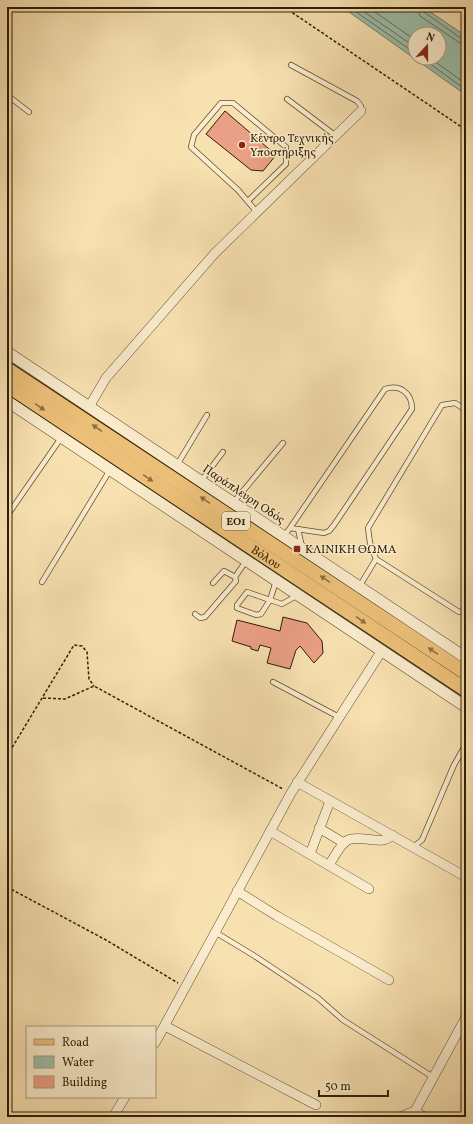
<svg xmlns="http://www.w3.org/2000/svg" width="473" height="1124" viewBox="0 0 473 1124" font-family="Vollkorn,serif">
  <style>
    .water { fill: #9dbeab; stroke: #717e68; fill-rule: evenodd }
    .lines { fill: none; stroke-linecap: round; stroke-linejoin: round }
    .shore { stroke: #666e58; stroke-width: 1 }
    .building { fill: #eaa086; stroke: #2e1d04 }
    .service-casing { stroke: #604e2f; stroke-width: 6 }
    .minor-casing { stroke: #604e2f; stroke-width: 10 }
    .tertiary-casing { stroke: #604e2f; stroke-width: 12 }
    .primary-casing { stroke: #2e1d04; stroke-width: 16 }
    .path { stroke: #2e1d04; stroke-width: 1.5; stroke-dasharray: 3 2; stroke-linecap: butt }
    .service { stroke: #faeccc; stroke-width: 4.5 }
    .minor { stroke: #faeccc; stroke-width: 9 }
    .tertiary { stroke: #faeccc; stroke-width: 11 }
    .primary { stroke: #ecc078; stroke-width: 14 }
    .oneway { fill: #8d6e3e }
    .poi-dot { fill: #8f2418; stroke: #faeccc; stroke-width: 1.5 }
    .labels { text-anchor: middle; stroke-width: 3; stroke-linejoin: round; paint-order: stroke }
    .shield { fill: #faeccc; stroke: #6b5b40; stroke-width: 1 }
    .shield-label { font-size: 11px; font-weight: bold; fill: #2e1d04 }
    .poi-label { font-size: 12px; fill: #2e1d04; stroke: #faeccc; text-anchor: start }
    .street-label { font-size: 12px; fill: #2e1d04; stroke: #faeccc }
  </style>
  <rect width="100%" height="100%" fill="#f8e1b1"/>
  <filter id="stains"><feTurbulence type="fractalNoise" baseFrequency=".005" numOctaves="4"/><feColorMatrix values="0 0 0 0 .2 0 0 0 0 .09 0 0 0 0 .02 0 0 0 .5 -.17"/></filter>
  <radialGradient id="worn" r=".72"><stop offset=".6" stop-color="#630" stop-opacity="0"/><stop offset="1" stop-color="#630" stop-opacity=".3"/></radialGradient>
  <path class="water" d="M342,7H423L466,36V95ZM415,34H439V58H415Z"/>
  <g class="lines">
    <g class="shore">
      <path d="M349,7L415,53"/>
      <path d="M357,7L415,47"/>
      <path d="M368,7L415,40"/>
      <path d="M417,7L420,16L460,43L466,44"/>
      <path d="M422,7L424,12L462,39H466"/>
      <path d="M422,58L466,90"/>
      <path d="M430,58L466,84"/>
    </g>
  </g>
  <g class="building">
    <path d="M225,111L276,155L263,171L251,170L206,134Z"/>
    <path d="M283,617L307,623L322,641L323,653L314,663L300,646L296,650L290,669L267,663L271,648L260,645L258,651L251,649V647L232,641L237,620L280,631Z"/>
  </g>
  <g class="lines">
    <defs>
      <g id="service">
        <path d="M291,65L357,101L361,106V111"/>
        <path d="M7,95L29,112"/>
        <path d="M287,99L336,136"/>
        <path d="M248,201L286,164V147L233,103H221L194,135L191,147L238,190L256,211"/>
        <path d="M466,410L455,403L442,405L368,528L370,543L376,559L459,612L466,610"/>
        <path d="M177,465L207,415"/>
        <path d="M201,481L223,452"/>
        <path d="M233,503L283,443"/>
        <path d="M7,516L61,438"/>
        <path d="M298,529L302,547"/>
        <path d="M284,536L290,528L385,389C400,384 412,393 412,409L334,525L329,531L324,533L290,528"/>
        <path d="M276,581L270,600L282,604L298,595"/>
        <path d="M42,582L110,470"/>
        <path d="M213,583L224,571L235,577"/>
        <path d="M359,587L376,559"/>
        <path d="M247,592L270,600L261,614L256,615L237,608V605Z"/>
        <path d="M195,614L200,618L205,617L236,581L235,577L246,561"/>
        <path d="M273,682L339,717"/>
        <path d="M413,847L422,840L454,765L466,744"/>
        <path d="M215,932L253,955L318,998L343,1020L433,1077"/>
      </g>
      <g id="minor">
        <path d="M89,407L106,378L215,253L361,111"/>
        <path d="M297,782L466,877"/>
        <path d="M319,828L344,843"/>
        <path d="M270,831L369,889"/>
        <path d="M310,854L330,801"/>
        <path d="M329,865C334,858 340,844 348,840C361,834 382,847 392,835"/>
        <path d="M237,891L277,916L389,980"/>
        <path d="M165,1026L316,1105"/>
        <path d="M155,1043L291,793L381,652"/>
        <path d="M415,1111L424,1117"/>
        <path d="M113,1117L125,1097"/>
        <path d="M400,1117L415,1111L466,1017"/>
      </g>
      <g id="tertiary">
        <path d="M7,352L466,658"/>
        <path d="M7,401L466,707"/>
      </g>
      <g id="primary">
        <path d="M7,369L466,673"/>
        <path id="s1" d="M7,385L466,690"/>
      </g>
    </defs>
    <use href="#service" class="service-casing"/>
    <use href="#minor" class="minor-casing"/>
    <use href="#tertiary" class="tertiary-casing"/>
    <use href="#primary" class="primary-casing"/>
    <g class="path">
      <path d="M284,7L466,130"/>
      <path d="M43,698L65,699L94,686L283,789"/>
      <path d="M7,756L74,645L82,646L87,652L89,679L94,686"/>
      <path d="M7,887L106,940L178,983"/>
    </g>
    <use href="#service" class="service"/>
    <use href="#minor" class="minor"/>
    <use href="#tertiary" class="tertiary"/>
    <use href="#primary" class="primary"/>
  </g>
  <defs><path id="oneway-solid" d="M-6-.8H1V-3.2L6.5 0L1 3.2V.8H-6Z"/></defs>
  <g class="oneway">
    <use href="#oneway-solid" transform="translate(40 407) rotate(34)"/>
    <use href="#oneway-solid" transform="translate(97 428) rotate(-146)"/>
    <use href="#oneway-solid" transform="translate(148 478) rotate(34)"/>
    <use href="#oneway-solid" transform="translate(205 500) rotate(-146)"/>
    <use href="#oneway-solid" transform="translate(325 579) rotate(-146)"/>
    <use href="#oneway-solid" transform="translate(361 620) rotate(34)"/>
    <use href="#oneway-solid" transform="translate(433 651) rotate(-146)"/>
  </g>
  <g class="poi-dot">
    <circle cx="242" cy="145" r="4"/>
    <rect x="293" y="545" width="8" height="8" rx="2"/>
  </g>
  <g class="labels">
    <rect class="shield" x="222" y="512" width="28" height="18" rx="3"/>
    <g class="shield-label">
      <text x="236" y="525">ΕΟ1</text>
    </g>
    <g class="poi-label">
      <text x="250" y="142">Κέντρο Τεχνικής<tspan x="250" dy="14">Υποστήριξης</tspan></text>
      <text x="305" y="553">ΚΛΙΝΙΚΗ ΘΩΜΑ</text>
    </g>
    <g class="street-label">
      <text transform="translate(244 494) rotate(34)" y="4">Παράπλευρη Οδός</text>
      <text dy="4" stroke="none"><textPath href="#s1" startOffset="311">Βόλου</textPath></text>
    </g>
  </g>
  <rect width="473" height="1124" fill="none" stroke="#f8e1b1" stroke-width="24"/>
  <rect x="8" y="8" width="457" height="1108" fill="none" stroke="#2e1d04" stroke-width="2"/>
  <rect x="12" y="12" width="449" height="1100" fill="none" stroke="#2e1d04"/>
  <rect x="26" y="1026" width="130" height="72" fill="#faeccc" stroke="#a8997c"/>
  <rect x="34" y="1039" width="20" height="6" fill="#ecc078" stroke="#a8997c"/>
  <text x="62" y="1046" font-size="12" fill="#2e1d04">Road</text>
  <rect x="34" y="1056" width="20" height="12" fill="#9dbeab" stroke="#a8997c"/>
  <text x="62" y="1066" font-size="12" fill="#2e1d04">Water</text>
  <rect x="34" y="1076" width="20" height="12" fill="#eaa086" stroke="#a8997c"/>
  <text x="62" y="1086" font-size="12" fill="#2e1d04">Building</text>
  <g transform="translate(427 46) rotate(21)"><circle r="19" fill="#faeccc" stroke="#a8997c"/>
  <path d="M0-3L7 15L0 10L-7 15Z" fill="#8f2418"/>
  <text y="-6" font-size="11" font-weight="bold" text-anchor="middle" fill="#2e1d04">N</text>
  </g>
  <path d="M319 1090v6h69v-6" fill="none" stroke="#2e1d04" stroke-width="2"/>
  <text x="325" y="1090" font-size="12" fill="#2e1d04" stroke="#faeccc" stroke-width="3" paint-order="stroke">50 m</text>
  <rect width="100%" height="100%" filter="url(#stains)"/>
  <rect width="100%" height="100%" fill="url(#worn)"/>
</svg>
